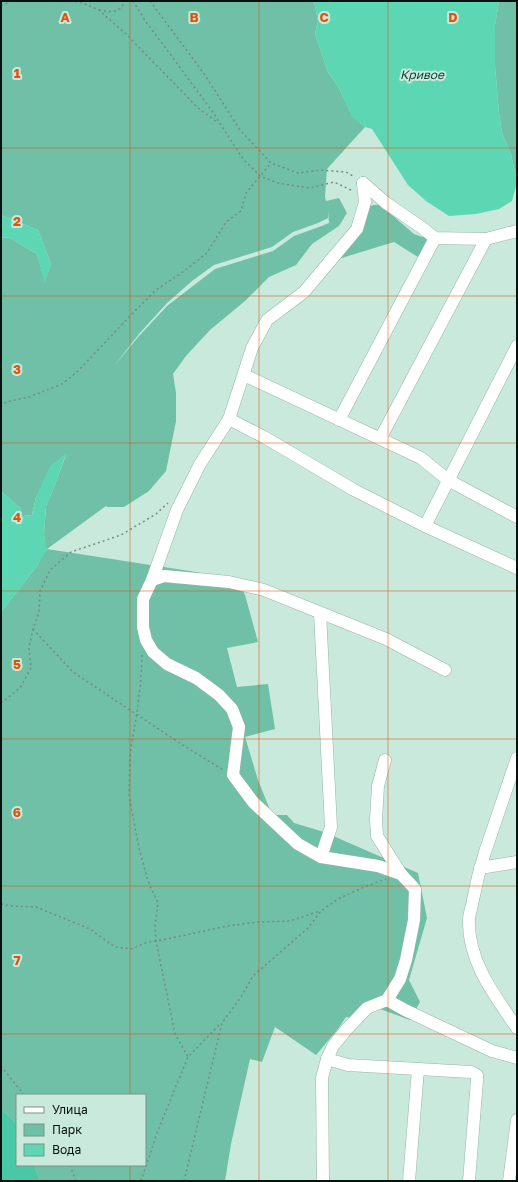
<svg xmlns="http://www.w3.org/2000/svg" width="518" height="1182" viewBox="0 0 518 1182" font-family="'Golos Text',sans-serif">
  <style>
    .green { fill: #6fc0a6; fill-rule: evenodd }
    .forest { fill: #4ac7a4 }
    .water { fill: #5dd7b3 }
    .lines { fill: none; stroke-linecap: round; stroke-linejoin: round }
    .minor-casing { stroke: #96b5aa; stroke-width: 13 }
    .path { stroke: #748b83; stroke-width: 1.5; stroke-dasharray: 2 3; stroke-linecap: butt }
    .minor { stroke: #fff; stroke-width: 12 }
    .grid { fill: none; stroke: #dd550c; stroke-width: 1; stroke-opacity: 0.55 }
    .labels { text-anchor: middle; stroke-width: 4; stroke-linejoin: round; paint-order: stroke }
    .water-label { font-size: 12px; font-style: italic; fill: #0e4436; stroke: #c9e9dd }
    .grid-label { font-size: 13px; text-anchor: middle; font-weight: bold; fill: #dd550c; stroke: #c9e9dd; stroke-width: 4; stroke-linejoin: round; paint-order: stroke }
  </style>
  <rect width="100%" height="100%" fill="#c9e9dd"/>
  <g class="green">
    <path d="M1,1H314L318,21L315,34L328,72L339,88L352,116L365,127L327,169L325,197L326,201L339,198L347,213L339,226L312,244L296,265L269,277L245,301L210,330L186,356L173,374L176,393V421L166,471L149,491L124,507H107L106,506L47,549L196,572L242,582L241,586L245,595L258,642L227,648L237,687L268,684L275,729L245,737L258,780L272,815H287L294,823L324,832L418,873L427,918L409,980L420,1002L410,1020L372,1006L363,1022L357,1019L346,1017L338,1029L316,1055L275,1027L262,1062L250,1059L231,1144L225,1181H40L34,1165H145V1095H17V1127L14,1121L1,1109V612L37,566L46,550L44,534L46,506L54,487L66,455L36,497L32,515L22,516L20,508L1,491V237L10,238L37,254L45,281L51,264L38,230L1,215ZM328,211L329,223L319,227L294,236L273,251L215,269L167,306L139,336L113,367L139,334L167,303L192,281L214,265L272,247L293,232L318,223L328,218Z"/>
    <path d="M499,1H517V178L516,177L511,154L502,133L499,113L495,66V25Z"/>
    <path d="M374,205H380L384,208L414,234L422,237L434,238V242L418,257L394,242L332,261L365,211L370,206Z"/>
  </g>
  <path class="forest" d="M1,1109L14,1121L17,1127V1165H34L40,1181H1Z"/>
  <g class="water">
    <path d="M314,1H499L495,26V66L499,113L502,133L511,154L516,177V186L512,201L499,209L476,214L449,216L426,201L408,185L372,129L365,127L352,117L339,88L328,72L315,34L318,21Z"/>
    <path d="M1,215L38,230L51,264L45,282L37,254L10,238L1,237Z"/>
    <path d="M66,454L54,487L46,506L44,534L47,550L37,566L1,612V491L20,508L22,516L32,515L36,497L50,466Z"/>
  </g>
  <g class="lines">
    <defs>
      <g id="minor">
        <path d="M363,183L365,202L357,229L304,292L267,320L252,348L229,419L200,464L177,510L152,580L143,599V627L146,640L153,652L167,664L196,678L219,695L232,709L239,727L233,775L253,802L298,844L321,857L378,866L401,874L415,889L414,920L406,960L400,979L387,1000L405,1010L492,1051L517,1058"/>
        <path d="M363,183L386,203L421,227L435,238L486,239L517,231"/>
        <path d="M244,375L421,458L448,480L517,517"/>
        <path d="M229,419L264,437L354,490L425,526L517,568"/>
        <path d="M339,420L435,238"/>
        <path d="M380,439L486,239"/>
        <path d="M425,526L517,346"/>
        <path d="M152,580L164,576L229,582L264,590L386,639L445,670"/>
        <path d="M320,613L331,827L321,857"/>
        <path d="M517,758L485,852C480,868 476,884 473,900C472,906 470,912 469,918C467,960 494,995 517,1028"/>
        <path d="M385,760L378,786L376,819L377,836L401,874"/>
        <path d="M480,868L517,862"/>
        <path d="M327,1059L348,1065L471,1072L477,1075V1080L469,1181"/>
        <path d="M323,1181L322,1078L327,1059L333,1046L346,1030L367,1008L387,1000"/>
        <path d="M409,1181L418,1069"/>
        <path d="M509,1181L517,1120"/>
      </g>
    </defs>
    <use href="#minor" class="minor-casing"/>
    <g class="path">
      <path d="M65,1L80,2L99,10L128,36L198,108L218,123"/>
      <path d="M133,1L146,22L170,54L212,111L243,159L260,176L278,183L310,188L334,182L353,191"/>
      <path d="M150,1L205,75L240,130L271,163L298,173L320,170L346,172L355,177"/>
      <path d="M1,6L12,1"/>
      <path d="M99,10C111,12 119,14 125,1"/>
      <path d="M1,407L6,402L29,397L62,384L76,373L130,316L156,290L180,274L207,253L226,222L241,211L246,193L271,163"/>
      <path d="M33,629L73,672L178,742L223,770"/>
      <path d="M142,655L141,679L137,712L130,754L129,796L139,848L148,881L158,903L155,927L156,941L175,1034L188,1057"/>
      <path d="M1,703L20,688L31,668L29,648L33,629L39,613L40,591L50,570L71,552L121,535L156,514L168,503"/>
      <path d="M1,904L12,906L36,907L90,929L115,947L131,949L145,943L167,939L227,926L258,922L290,921L320,911"/>
      <path d="M1,1066L24,1095"/>
      <path d="M70,1165L76,1181"/>
      <path d="M141,1181L158,1130L188,1057L221,1023"/>
      <path d="M184,1181L222,1023L241,997L253,976L308,928L321,911L338,899L364,887L386,879"/>
    </g>
    <use href="#minor" class="minor"/>
  </g>
  <path class="grid" d="M130,1V1095M259,1V1181M388,1V1181M1,148H517M1,296H517M1,443H517M1,591H517M1,739H517M1,886H517M1,1034H517M130,1165V1181"/>
  <g class="labels">
    <g class="water-label">
      <text x="422" y="79">Кривое</text>
    </g>
  </g>
  <g class="grid-label">
    <text x="65" y="22">A</text>
    <text x="194" y="22">B</text>
    <text x="324" y="22">C</text>
    <text x="453" y="22">D</text>
    <text x="17" y="78">1</text>
    <text x="17" y="226">2</text>
    <text x="17" y="374">3</text>
    <text x="17" y="522">4</text>
    <text x="17" y="669">5</text>
    <text x="17" y="817">6</text>
    <text x="17" y="965">7</text>
  </g>
  <rect width="518" height="1182" fill="none" stroke="#07120e" stroke-width="4"/>
  <rect x="16" y="1094" width="130" height="72" fill="#c9e9dd" stroke="#7b938a"/>
  <rect x="24" y="1107" width="20" height="6" fill="#ffffff" stroke="#7b938a"/>
  <text x="52" y="1114" font-size="12" fill="#07120e">Улица</text>
  <rect x="24" y="1124" width="20" height="12" fill="#6fc0a6" stroke="#7b938a"/>
  <text x="52" y="1134" font-size="12" fill="#07120e">Парк</text>
  <rect x="24" y="1144" width="20" height="12" fill="#5dd7b3" stroke="#7b938a"/>
  <text x="52" y="1154" font-size="12" fill="#07120e">Вода</text>
</svg>
